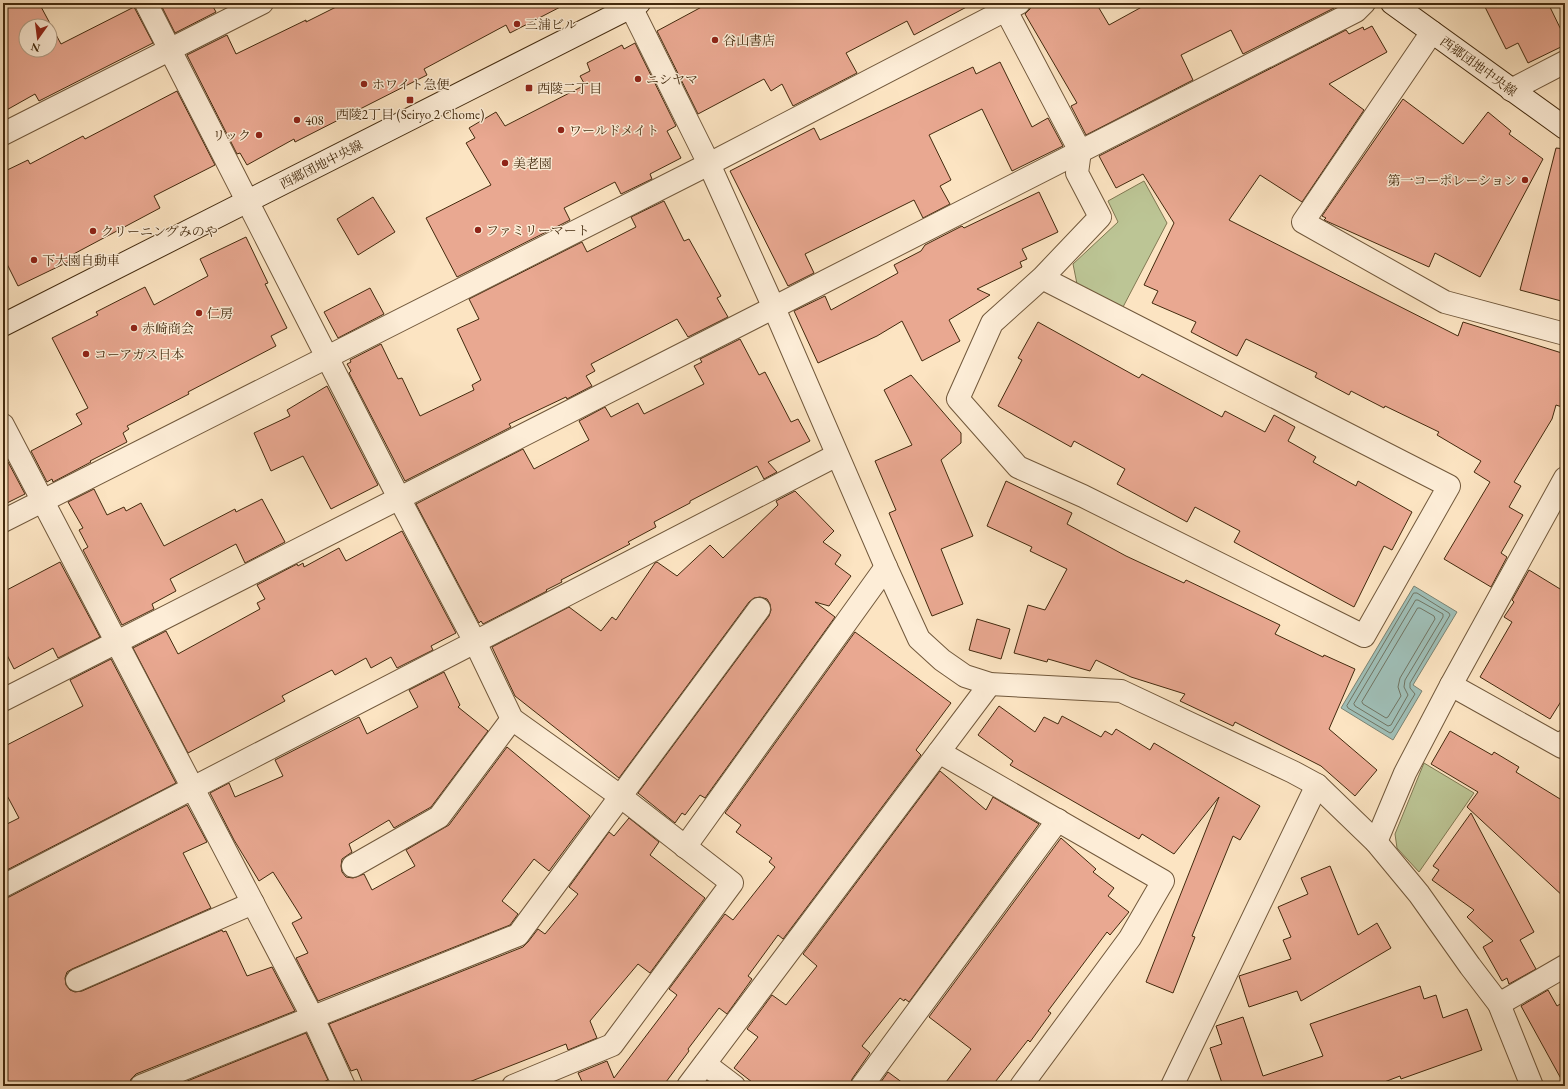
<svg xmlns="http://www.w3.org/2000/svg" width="1568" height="1089" viewBox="0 0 1568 1089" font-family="'EB Garamond','Noto Serif JP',serif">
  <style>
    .green { fill: #bcc595; stroke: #807852 }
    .water { fill: #9fbeb6; stroke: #7a8373 }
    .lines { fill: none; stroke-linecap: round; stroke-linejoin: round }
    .shore { stroke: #717462; stroke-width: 1 }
    .building { fill: #e9a891; stroke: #432a0e; fill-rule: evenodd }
    .street-casing { stroke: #71583b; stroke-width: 24 }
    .secondary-casing { stroke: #432a0e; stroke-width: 24 }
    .street { stroke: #fdedd7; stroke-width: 22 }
    .secondary { stroke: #fdedd7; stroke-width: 22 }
    .poi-dot { fill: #8f2418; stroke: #fdedd7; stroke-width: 1.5 }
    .labels { text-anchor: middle; stroke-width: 3; stroke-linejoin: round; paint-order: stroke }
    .poi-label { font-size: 13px; fill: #432a0e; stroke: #fdedd7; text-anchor: start }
    .street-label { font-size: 13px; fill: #432a0e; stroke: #fdedd7 }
  </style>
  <rect width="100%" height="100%" fill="#fce4c2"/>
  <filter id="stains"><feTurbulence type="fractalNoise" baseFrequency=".005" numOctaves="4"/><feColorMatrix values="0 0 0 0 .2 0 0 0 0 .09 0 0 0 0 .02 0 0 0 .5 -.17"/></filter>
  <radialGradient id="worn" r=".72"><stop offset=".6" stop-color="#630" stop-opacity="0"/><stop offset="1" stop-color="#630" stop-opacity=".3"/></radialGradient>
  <g class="green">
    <path d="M1144,181L1167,223L1123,307L1077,284L1073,264L1118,222L1108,201Z"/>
    <path d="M1424,763L1474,793L1419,872L1397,848L1395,834Z"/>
  </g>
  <path class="water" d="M1414,586L1457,612L1413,685L1422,691L1393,740L1341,708Z"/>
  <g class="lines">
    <g class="shore">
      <path d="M1414,593H1417L1449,613L1450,615L1410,683V688L1415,694L1392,732L1390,733L1348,708L1347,706Z"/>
      <path d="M1416,600H1418L1443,614V617L1405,680L1404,687L1408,695L1391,725L1388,726L1355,706L1354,704Z"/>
      <path d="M1418,608H1420L1434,616L1435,619L1400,678L1398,687L1401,696L1388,717L1386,718L1363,704L1362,702Z"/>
    </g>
  </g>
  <g class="building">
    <path d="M3,3H39L61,44L134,7L153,43L39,101L35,94L3,112ZM26,26H50V50H26Z"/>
    <path d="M160,3H211L216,12L175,33Z"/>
    <path d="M344,3H568L510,33L506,25L424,69L427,75L295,142L294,139L247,165L240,153L237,154L187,55L227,35L236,54L306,20V22Z"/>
    <path d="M709,3H974L914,35L907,21L846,53L857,73L793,106L782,84L771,91L764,79L698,114L657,31Z"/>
    <path d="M1031,3H1096L1109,25L1149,3H1332L1334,8L1243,54L1231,30L1181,55L1193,80L1086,135L1071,106L1077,103L1025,14L1030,9Z"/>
    <path d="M1483,3H1548L1565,38V45L1528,63L1518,43L1506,49Z"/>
    <path d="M1372,26L1387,52L1329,84L1364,110L1302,202L1260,175L1229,220L1458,336L1463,322L1565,354V408L1556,405L1552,419L1514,482L1521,486L1509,507L1523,515L1501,553L1507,557L1491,587L1444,559L1490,482L1474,472L1481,461L1437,435L1439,432L1385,406L1384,408L1351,391L1349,395L1315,377L1317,373L1246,339L1237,356L1191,332L1196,322L1152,303L1158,291L1144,285L1174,223L1143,174L1116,188L1099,156L1346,30L1349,34L1363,27L1364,30Z"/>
    <path d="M635,43L676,126L667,131L681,158L650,174L652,179L621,194L615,182L564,208L570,220L457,277L426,218L491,185L466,143L475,138L469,128L496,112L505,126L585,85L580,76L590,71L587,63L622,45L624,49Z"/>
    <path d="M1000,62L1032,127L1048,118L1063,146L1012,171L982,109L929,135L951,180L940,186L950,204L923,218L914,200L805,254L814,273L788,286L730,171L814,128L820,140L973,67L976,74Z"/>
    <path d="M177,91L215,165L154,196L160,208L68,257L70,261L18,286L3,256V172L28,160L30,164L83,136L85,139Z"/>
    <path d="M1403,99L1463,144L1488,112L1511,131L1509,134L1543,159L1480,277L1435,253L1429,267L1333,224L1324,220L1326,218L1322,216Z"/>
    <path d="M1556,148L1565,149V302L1520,290Z"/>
    <path d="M1039,192L1058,232L1022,249L1027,259L1020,262L1022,267L977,289L990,295L949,320L960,341L922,361L902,321L877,336L818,363L794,311L825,296L831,310L898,273L894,265L921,251L925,245L962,226L964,228Z"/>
    <path d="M373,197L395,232L358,255L337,219Z"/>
    <path d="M664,201L684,241L689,239L721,296L717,298L728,317L688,337L677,319L591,364L595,371L586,376L592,386L567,399L566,397L509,424L511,427L405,481L349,373L351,371L347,364L351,362L350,360L381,344L398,379L402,378L420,416L474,390L472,385L481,380L457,329L479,319L469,299L582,242L587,252L636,227L631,217Z"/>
    <path d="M246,237L268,283L265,284L287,328L271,336L276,346L188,392L189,394L127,426L129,429L123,433L127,442L90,461L91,462L53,482L52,479L47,482L31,451L82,424L76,414L88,408L52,338L98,315L96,312L145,287L154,305L208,276L200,259Z"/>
    <path d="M370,288L384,314L338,338L324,312Z"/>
    <path d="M1038,322L1139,378L1142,374L1222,417L1225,411L1265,432L1274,415L1295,427L1288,441L1316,457L1313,462L1356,486L1358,481L1412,512L1392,550L1384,546L1354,607L1234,542L1240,531L1195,507L1187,522L1117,484L1125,469L1074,441L1071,447L998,406L1022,360L1018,358Z"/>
    <path d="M740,339L759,375L765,372L791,422L798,419L810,441L768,462L777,472L764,479L757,466L690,501V503L654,522L656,527L628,542L630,544L561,580L562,582L546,590L547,591L483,624L481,621L479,623L416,504L523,449L534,469L589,440L579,421L605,407L611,417L638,403L644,414L704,384L694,366L702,362L700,359Z"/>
    <path d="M911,375L961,433V443L941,460L973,536L941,549L963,604L932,616L889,513L896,510L875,461L912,445L884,390Z"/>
    <path d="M327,386L378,485L331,509L303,456L271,471L254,433L290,416L287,410Z"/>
    <path d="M8,462L25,494L3,505V465Z"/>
    <path d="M1006,481L1072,513L1067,524L1126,556L1184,583L1186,580L1280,625L1275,634L1323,657L1324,655L1355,669L1329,729L1377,770L1355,796L1321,766L1235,722L1233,726L1180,701L1185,694L1131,677L1096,660L1090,671L1048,659L1047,662L1014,653L1028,605L1045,610L1067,569L1030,551L1032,547L987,526Z"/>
    <path d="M94,489L107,515L124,507L126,511L141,503L164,546L235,509L236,512L262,499L285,542L245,563L236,544L170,579L176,591L152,604L154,609L122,625L83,550L88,547L79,530L83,528L68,502Z"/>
    <path d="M795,491L834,531L823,542L841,555L835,564L851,576L829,606L815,602L835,617L705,798L700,795L685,815L682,813L675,823L638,793L769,616L771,610L770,604L767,599L760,597L754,598L749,602L619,778L515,696L492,647L569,607L601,631L612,617L616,620L655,563L657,562L677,576L710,545L723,558L778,505L776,501Z"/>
    <path d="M402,531L456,633L431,646L433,650L397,668L391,657L371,668L366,658L335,675L332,670L282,696L285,701L188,753L133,648L166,631L178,654L260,609L257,603L265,599L257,585L297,564L298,566L303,563L304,567L339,548L346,561Z"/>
    <path d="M60,562L100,637L58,658L53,648L14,669L3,647V592Z"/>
    <path d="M1529,570L1565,592V695L1550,719L1480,677L1512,622L1504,617L1514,602L1512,600Z"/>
    <path d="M977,619L1010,629L1001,659L969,650Z"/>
    <path d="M855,632L951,703L916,750L921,755L783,939L778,935L748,976L752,979L727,1014L719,1008L688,1049L689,1051L663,1086H584L578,1073L607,1061L614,1078L677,995L669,989L725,914L733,920L775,867L769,862L772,858L736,832L741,825L725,813Z"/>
    <path d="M111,659L176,783L3,872V826L19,818L3,788V747L83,706L70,680Z"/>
    <path d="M444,672L460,705L458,707L488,731L431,807L394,828L389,820L349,844L352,852L342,859L341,866L342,872L346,877L353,878L364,874L372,890L415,866L406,850L449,825L507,747L590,816L549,871L534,859L502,901L518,914L510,925L318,1001L296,958L308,953L292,923L302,918L273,872L259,881L234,840L210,793L229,783L235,797L283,776L275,760L359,717L367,734L418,707L409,690Z"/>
    <path d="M999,706L1035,732L1044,717L1058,724L1062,716L1101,737L1105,731L1112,735L1116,729L1150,750L1154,743L1260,806L1240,840L1233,836L1192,936L1195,937L1173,993L1146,982L1219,797L1174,854L1142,834L1139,839L1010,765L1013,761L978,735Z"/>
    <path d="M1450,731L1492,755L1494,752L1519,767L1516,772L1565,802V898L1467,807L1478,792L1431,764Z"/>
    <path d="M940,771L986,810L993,797L1039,824L909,1002L905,999L904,1001L900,998L862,1046L870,1053L852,1079L850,1086H757L734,1068L758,1037L747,1029L772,995L786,1005L817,966L803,954Z"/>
    <path d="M187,805L207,842L183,853L211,908L72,969L67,972L65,978L66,985L70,990L75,992L82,991L222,930L223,932L226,931L247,976L272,967L295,1011L136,1074L131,1079L129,1086H3V898L9,897Z"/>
    <path d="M1471,813L1534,932L1520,940L1536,969L1509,984L1507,978L1502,981L1483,947L1493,941L1467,917L1474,910L1432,880L1439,870L1433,866Z"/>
    <path d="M629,818L659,842L650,855L705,898L650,973L638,964L590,1021L597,1038L568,1050L566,1044L459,1086H364L357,1069L351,1071L329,1024L523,947L528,942L538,929L545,934L578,894L569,887L609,832L614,836Z"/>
    <path d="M1061,838L1096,869L1093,872L1114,888L1108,896L1129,912L1110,935L1107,932L1048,1011L1051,1013L1030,1042L1028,1040L992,1086H943L971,1049L929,1017Z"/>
    <path d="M1330,866L1358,935L1377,923L1391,948L1301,1001L1297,991L1249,1007L1239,976L1291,959L1283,940L1291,937L1278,907L1308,894L1301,878Z"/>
    <path d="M1420,986L1424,999L1436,995L1443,1018L1467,1009L1482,1050L1401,1079L1400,1076L1374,1086H1223L1210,1048L1222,1044L1216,1026L1243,1017L1263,1076L1323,1056L1310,1024Z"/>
    <path d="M1548,990L1557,1006L1565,1001V1086L1521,1006Z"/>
    <path d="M306,1033L328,1080L313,1086H175Z"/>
    <path d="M888,1072L907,1086H878Z"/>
  </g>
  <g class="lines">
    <defs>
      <g id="street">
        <path d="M146,3L399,498L475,642L512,719L620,796L732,883L612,1045L513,1086"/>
        <path d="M629,3L709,164L774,308L886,567L919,639L942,660L965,676L990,684L1121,691L1293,772L1317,785L1376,842L1419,894L1470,966L1499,1004L1532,1086"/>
        <path d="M1002,3L1080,151L1077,173L1100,217L1042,278L992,323L958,399L1018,467L1083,496L1364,636L1449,486L1042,278"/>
        <path d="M1432,32L1303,222L1445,302L1565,334"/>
        <path d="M1511,90L1565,62"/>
        <path d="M3,134L262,3"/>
        <path d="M3,425L312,1016L344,1086"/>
        <path d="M3,521L709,164L1019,3"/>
        <path d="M1451,685L1562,747L1565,741"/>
        <path d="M3,700L1356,11L1364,3"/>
        <path d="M939,752L1163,881L1130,938L1021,1086"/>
        <path d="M1376,842L1405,773L1451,685L1565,478"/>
        <path d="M685,847L886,567"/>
        <path d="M353,866L439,817L512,719"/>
        <path d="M3,886L837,455"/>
        <path d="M77,980L253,903"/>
        <path d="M1499,1004L1565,966"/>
        <path d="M705,1064L734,1086"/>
        <path d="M141,1086L518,935L759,609"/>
        <path d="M688,1086L990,684"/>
        <path d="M862,1086L1058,820"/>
        <path d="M1172,1086L1317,785"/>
      </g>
      <g id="secondary">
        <path d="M1392,3L1565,128"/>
        <path d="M3,325L639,3"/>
      </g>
    </defs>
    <use href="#street" class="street-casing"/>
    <use href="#secondary" class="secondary-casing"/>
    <use href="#street" class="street"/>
    <use href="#secondary" class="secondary"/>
  </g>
  <g class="poi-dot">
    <circle cx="517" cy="24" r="4"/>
    <circle cx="715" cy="40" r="4"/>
    <circle cx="638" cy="79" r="4"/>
    <circle cx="364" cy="84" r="4"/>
    <rect x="525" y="84" width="8" height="8" rx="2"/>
    <rect x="406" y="96" width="8" height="8" rx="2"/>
    <circle cx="297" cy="120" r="4"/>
    <circle cx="561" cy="130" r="4"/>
    <circle cx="259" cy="135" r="4"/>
    <circle cx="505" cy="163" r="4"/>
    <circle cx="1525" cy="180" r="4"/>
    <circle cx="478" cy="230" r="4"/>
    <circle cx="93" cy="231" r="4"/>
    <circle cx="34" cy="260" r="4"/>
    <circle cx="199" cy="313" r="4"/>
    <circle cx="134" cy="328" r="4"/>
    <circle cx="86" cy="354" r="4"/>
  </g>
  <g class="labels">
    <g class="poi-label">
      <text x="525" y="29">三浦ビル</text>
      <text x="723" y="45">谷山書店</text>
      <text x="646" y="84">ニシヤマ</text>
      <text x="372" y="89">ホワイト急便</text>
      <text x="537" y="93">西陵二丁目</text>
      <text x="410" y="119" text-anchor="middle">西陵2丁目 (Seiryo 2 Chome)</text>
      <text x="305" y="125">408</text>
      <text x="569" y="135">ワールドメイト</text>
      <text x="251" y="140" text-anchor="end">リック</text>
      <text x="513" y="168">美老園</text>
      <text x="1517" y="185" text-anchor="end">第一コーポレーション</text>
      <text x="486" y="235">ファミリーマート</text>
      <text x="101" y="236">クリーニングみのや</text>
      <text x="42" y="265">下大園自動車</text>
      <text x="207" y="318">仁房</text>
      <text x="142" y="333">赤崎商会</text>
      <text x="94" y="359">コーアガス日本</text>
    </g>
    <g class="street-label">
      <text transform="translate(1479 66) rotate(36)" y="5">西郷団地中央線</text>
      <text transform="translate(321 164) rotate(-27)" y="5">西郷団地中央線</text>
    </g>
  </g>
  <rect width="1568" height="1089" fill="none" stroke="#fce4c2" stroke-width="16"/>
  <rect x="4" y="4" width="1560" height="1081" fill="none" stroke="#432a0e" stroke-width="2"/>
  <rect x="8" y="8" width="1552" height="1073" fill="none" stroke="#432a0e"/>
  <g transform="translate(38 38) rotate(194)"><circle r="19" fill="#fdedd7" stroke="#b39f87"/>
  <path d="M0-3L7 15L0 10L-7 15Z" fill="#8f2418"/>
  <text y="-6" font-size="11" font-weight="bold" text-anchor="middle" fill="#432a0e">N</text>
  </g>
  <rect width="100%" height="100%" filter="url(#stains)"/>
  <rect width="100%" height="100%" fill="url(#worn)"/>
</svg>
